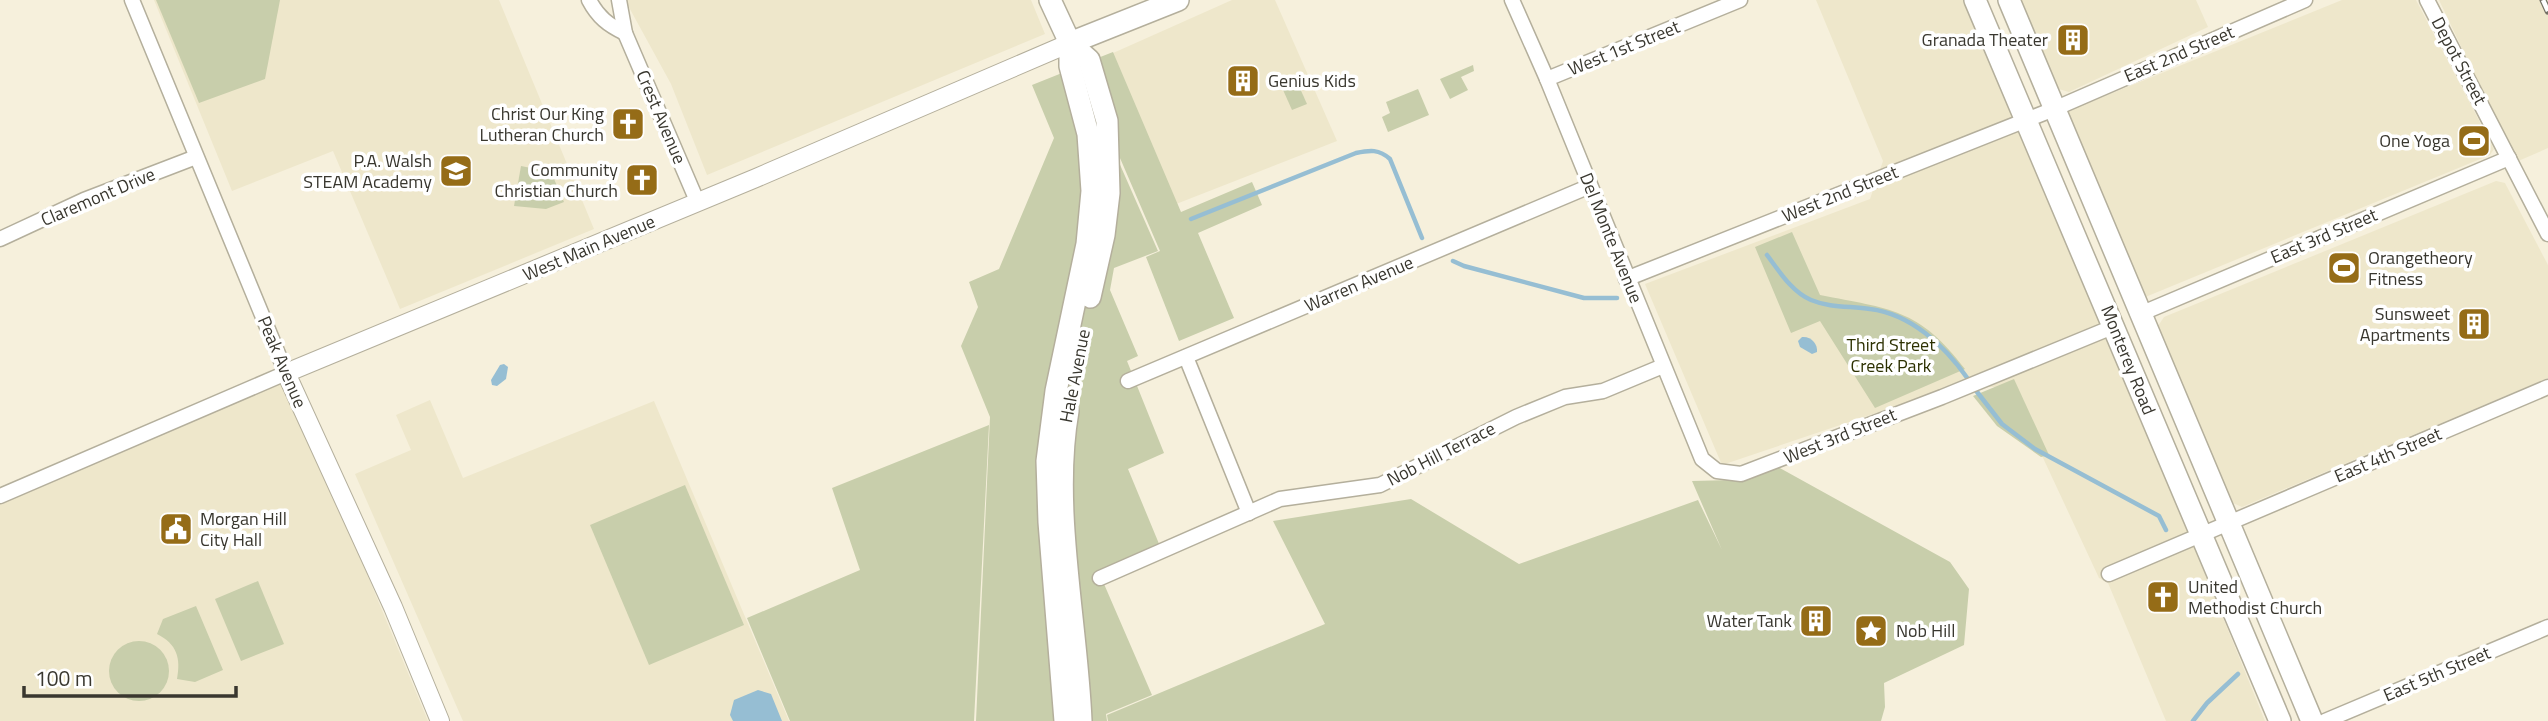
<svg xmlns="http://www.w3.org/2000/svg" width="2548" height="721" viewBox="0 0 2548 721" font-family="'Titillium Web',sans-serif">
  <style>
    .built { fill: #eee7cb }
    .green { fill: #c8ceab }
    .water { fill: #96bed3 }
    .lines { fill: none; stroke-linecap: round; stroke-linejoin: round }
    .stream { stroke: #96bed3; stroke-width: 4.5 }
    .minor-casing { stroke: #b4af9c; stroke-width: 17 }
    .tertiary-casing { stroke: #b4af9c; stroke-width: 20 }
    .secondary-casing { stroke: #b4af9c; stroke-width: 24 }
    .minor { stroke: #fff; stroke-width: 14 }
    .tertiary { stroke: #fff; stroke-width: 18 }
    .secondary { stroke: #fff; stroke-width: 21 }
    .rail-casing { stroke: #737064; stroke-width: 7 }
    .rail { stroke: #fff; stroke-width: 4.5; stroke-dasharray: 13; stroke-linecap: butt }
    .labels { text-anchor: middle; stroke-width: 7; stroke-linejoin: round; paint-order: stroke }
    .poi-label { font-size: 18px; fill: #39372f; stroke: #fff; text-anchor: end }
    .street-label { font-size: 18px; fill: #39372f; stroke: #fff }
    .park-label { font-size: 18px; fill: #2c3001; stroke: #fff }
  </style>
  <rect width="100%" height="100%" fill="#f6f0dc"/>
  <g class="built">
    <path d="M154,0H499L594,229L400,309L333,151L232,191Z"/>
    <path d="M625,0H1031L1045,34L707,175L671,84Z"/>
    <path d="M1232,0H1275L1337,141L1148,215L1084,66Z"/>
    <path d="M1816,0H1965L2118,359L2265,721H2166L2108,583L2099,578L2010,387H1953L1722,465L1645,284L1870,199L1883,161Z"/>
    <path d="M2018,0H2196L2208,27L2069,92L2055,88Z"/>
    <path d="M2342,0H2416L2494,149L2490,155L2143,298L2064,126L2068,111Z"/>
    <path d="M2439,0H2548V148L2516,162Z"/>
    <path d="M2496,181L2505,183L2548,265V378L2242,507L2226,500L2158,326L2164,317Z"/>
    <path d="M275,382L289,386L428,721H0V497Z"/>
    <path d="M430,400L463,478L654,401L789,721H463L355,474L411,450L396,415Z"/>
  </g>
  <g class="green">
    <path d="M156,0H280L265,79L199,103Z"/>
    <path d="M1113,52L1181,212L1252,182L1262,205L1198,233L1234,318L1179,341L1146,257L1160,251L1080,65Z"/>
    <path d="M1473,65L1474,71L1461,77L1468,90L1450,99L1440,79Z"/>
    <path d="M1077,67L1158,251L1114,268L1110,290L1138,356L1127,361L1164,453L1128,469L1162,551L1101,577L1152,695L1106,714L1107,721H976L990,417L961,346L978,307L969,282L999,269L1054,138L1032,85Z"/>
    <path d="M1294,75L1307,104L1292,110L1279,81Z"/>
    <path d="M1418,89L1429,115L1388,132L1382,117L1390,113L1386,102Z"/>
    <path d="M521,166L551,172L564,202L546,209L514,206Z"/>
    <path d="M1792,232L1820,295C1890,309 1919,308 1965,369L1875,408L1820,321L1791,333L1755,247Z"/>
    <path d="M2014,379L2049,455L2041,457L1997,426L1973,396Z"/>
    <path d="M989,425L974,721H790L747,618L860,570L832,488Z"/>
    <path d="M1776,466L1950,562L1969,589L1964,645L1884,683L1885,707L1881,721H1108L1107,715L1325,624L1273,521L1411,499L1519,564L1698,500L1722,550L1692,481L1732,480Z"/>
    <path d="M685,485L744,625L649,665L590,525Z"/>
    <path d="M258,581L284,644L241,661L215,599Z"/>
    <path d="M196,606L223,670L195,682L177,679C181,658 177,644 157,634L163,619Z"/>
    <circle cx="139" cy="671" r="30"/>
  </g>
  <g class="water">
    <path d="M1802,337C1811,336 1818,344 1817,352L1812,354L1800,347L1798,341Z"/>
    <path d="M504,364L508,367L506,379L497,386L492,385L491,380L500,365Z"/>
    <path d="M758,690L771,694L782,721H733L730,715L734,700Z"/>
  </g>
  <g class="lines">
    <g class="stream">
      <path d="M1191,219L1356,153C1370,150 1379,149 1390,159L1422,238"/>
      <path d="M1767,255C1779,271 1792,292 1811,300C1830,308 1850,306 1870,309C1911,314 1945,346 1968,379"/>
      <path d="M1453,261L1464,266L1584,298H1617"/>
      <path d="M1974,388L2002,424L2035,449L2159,516L2166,530"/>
      <path d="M2193,721L2207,703L2238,674"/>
    </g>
    <defs>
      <g id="minor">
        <path d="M589,0C598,17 608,25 625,33"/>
        <path d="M619,0L625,33L697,201"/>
        <path d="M1512,0L1547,79L1702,459L1717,471L1741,474L1942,397L2115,326"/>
        <path d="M2427,0L2548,234"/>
        <path d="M1547,79L1740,0"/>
        <path d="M0,239L84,200L196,157"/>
        <path d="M1626,279L2054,109L2305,0"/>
        <path d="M2140,314L2509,158"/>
        <path d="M1186,357L1249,513"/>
        <path d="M1128,381L1590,186"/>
        <path d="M0,496L286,373L132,0"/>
        <path d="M2109,574L2548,387"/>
        <path d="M1100,578L1280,499L1380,485L1516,417L1565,397L1603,391L1663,366"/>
        <path d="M2325,721L2548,627"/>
      </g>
      <path id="tertiary" d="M440,721L393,607L286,373L756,178L1070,43"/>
      <g id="secondary">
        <path d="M1050,0L1070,43V66L1088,134L1092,191L1087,244L1056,391L1047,461L1049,522L1065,721"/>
        <path d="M1975,0L2280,721"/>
        <path d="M2009,0L2312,721"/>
        <path d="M1070,43L1089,60L1107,121L1109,193L1104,235L1090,297"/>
        <path d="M1070,43L1178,0"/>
        <path d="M1068,411C1051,508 1077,622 1081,721"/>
      </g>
    </defs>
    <use href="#minor" class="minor-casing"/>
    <use href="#tertiary" class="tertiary-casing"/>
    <use href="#secondary" class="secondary-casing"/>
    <use href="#minor" class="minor"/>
    <use href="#tertiary" class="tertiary"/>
    <use href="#secondary" class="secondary"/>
    <defs>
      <path id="rail" d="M2543,0L2548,11"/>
    </defs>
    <use href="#rail" class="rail-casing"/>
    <use href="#rail" class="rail"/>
  </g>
  <defs>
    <symbol id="building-square" viewBox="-11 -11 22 22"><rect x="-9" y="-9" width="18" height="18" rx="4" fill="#956c17" stroke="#fff"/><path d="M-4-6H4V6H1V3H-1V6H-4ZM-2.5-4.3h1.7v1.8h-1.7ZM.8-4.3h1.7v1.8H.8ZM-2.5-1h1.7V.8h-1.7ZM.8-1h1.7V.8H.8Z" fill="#fff"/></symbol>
    <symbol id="church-square" viewBox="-11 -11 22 22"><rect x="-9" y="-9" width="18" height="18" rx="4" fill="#956c17" stroke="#fff"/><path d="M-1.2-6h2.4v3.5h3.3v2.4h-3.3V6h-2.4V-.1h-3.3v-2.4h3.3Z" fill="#fff"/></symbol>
    <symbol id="stadium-square" viewBox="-11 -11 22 22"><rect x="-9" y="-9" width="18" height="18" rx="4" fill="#956c17" stroke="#fff"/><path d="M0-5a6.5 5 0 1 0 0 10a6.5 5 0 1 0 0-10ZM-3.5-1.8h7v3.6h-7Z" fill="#fff"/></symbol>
    <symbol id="school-square" viewBox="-11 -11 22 22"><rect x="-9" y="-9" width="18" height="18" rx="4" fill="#956c17" stroke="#fff"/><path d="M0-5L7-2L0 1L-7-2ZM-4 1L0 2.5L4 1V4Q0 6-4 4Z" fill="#fff"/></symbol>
    <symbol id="civic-square" viewBox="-11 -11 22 22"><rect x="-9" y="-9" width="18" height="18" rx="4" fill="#956c17" stroke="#fff"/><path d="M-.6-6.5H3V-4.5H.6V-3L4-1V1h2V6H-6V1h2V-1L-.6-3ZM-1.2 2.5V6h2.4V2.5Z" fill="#fff"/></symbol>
    <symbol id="sight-square" viewBox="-11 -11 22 22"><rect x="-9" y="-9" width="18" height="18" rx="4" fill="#956c17" stroke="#fff"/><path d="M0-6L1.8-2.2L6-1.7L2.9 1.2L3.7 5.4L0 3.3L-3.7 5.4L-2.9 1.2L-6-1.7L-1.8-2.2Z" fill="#fff"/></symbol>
  </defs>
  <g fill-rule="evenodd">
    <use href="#building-square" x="2054" y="21" width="38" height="38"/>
    <use href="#building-square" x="1224" y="62" width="38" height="38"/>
    <use href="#church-square" x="609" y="105" width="38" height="38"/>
    <use href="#stadium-square" x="2455" y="122" width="38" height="38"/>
    <use href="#school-square" x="437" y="152" width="38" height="38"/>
    <use href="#church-square" x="623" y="161" width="38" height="38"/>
    <use href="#stadium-square" x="2325" y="249" width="38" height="38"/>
    <use href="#building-square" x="2455" y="305" width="38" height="38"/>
    <use href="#civic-square" x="157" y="510" width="38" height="38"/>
    <use href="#church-square" x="2144" y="578" width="38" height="38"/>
    <use href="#building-square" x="1797" y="602" width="38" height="38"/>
    <use href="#sight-square" x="1852" y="612" width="38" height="38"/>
  </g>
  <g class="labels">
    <g class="poi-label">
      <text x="2048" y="46">Granada Theater</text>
      <text x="1268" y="87" text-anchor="start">Genius Kids</text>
      <text x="604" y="120">Christ Our King<tspan x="604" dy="21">Lutheran Church</tspan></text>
      <text x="2450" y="147">One Yoga</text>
      <text x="432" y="167">P.A. Walsh<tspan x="432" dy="21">STEAM Academy</tspan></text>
      <text x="618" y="176">Community<tspan x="618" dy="21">Christian Church</tspan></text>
      <text x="2368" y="264" text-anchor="start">Orangetheory<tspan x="2368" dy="21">Fitness</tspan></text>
      <text x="2450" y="320">Sunsweet<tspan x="2450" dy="21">Apartments</tspan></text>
      <text x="200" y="525" text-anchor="start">Morgan Hill<tspan x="200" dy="21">City Hall</tspan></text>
      <text x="2188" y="593" text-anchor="start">United<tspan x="2188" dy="21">Methodist Church</tspan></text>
      <text x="1792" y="627">Water Tank</text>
      <text x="1896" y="637" text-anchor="start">Nob Hill</text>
    </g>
    <g class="street-label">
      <text transform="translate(1624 48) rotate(-22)" y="6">West 1st Street</text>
      <text transform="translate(2179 54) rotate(-23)" y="6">East 2nd Street</text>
      <text transform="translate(2459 61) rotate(62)" y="6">Depot Street</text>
      <text transform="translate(661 117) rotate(67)" y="6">Crest Avenue</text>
      <text transform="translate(1840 194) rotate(-22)" y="6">West 2nd Street</text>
      <text transform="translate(98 197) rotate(-23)" y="6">Claremont Drive</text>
      <text transform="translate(2324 236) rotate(-23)" y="6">East 3rd Street</text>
      <text transform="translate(1611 238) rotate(68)" y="6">Del Monte Avenue</text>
      <text transform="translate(589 248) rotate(-23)" y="6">West Main Avenue</text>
      <text transform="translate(1359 284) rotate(-23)" y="6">Warren Avenue</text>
      <text transform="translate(2128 360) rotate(68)" y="6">Monterey Road</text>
      <text transform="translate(282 362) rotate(67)" y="6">Peak Avenue</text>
      <text transform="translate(1075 376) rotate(-79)" y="6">Hale Avenue</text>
      <text transform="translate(1840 436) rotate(-22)" y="6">West 3rd Street</text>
      <text transform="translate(1441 454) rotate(-27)" y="6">Nob Hill Terrace</text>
      <text transform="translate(2388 455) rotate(-23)" y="6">East 4th Street</text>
      <text transform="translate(2437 674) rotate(-23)" y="6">East 5th Street</text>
    </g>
    <g class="park-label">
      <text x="1891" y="351">Third Street<tspan x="1891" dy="21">Creek Park</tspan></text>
    </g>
  </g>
  <path d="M24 686v10h212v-10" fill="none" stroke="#39372f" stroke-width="3.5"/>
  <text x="35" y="686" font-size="21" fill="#39372f" stroke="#ffffff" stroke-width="5" paint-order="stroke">100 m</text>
</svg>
